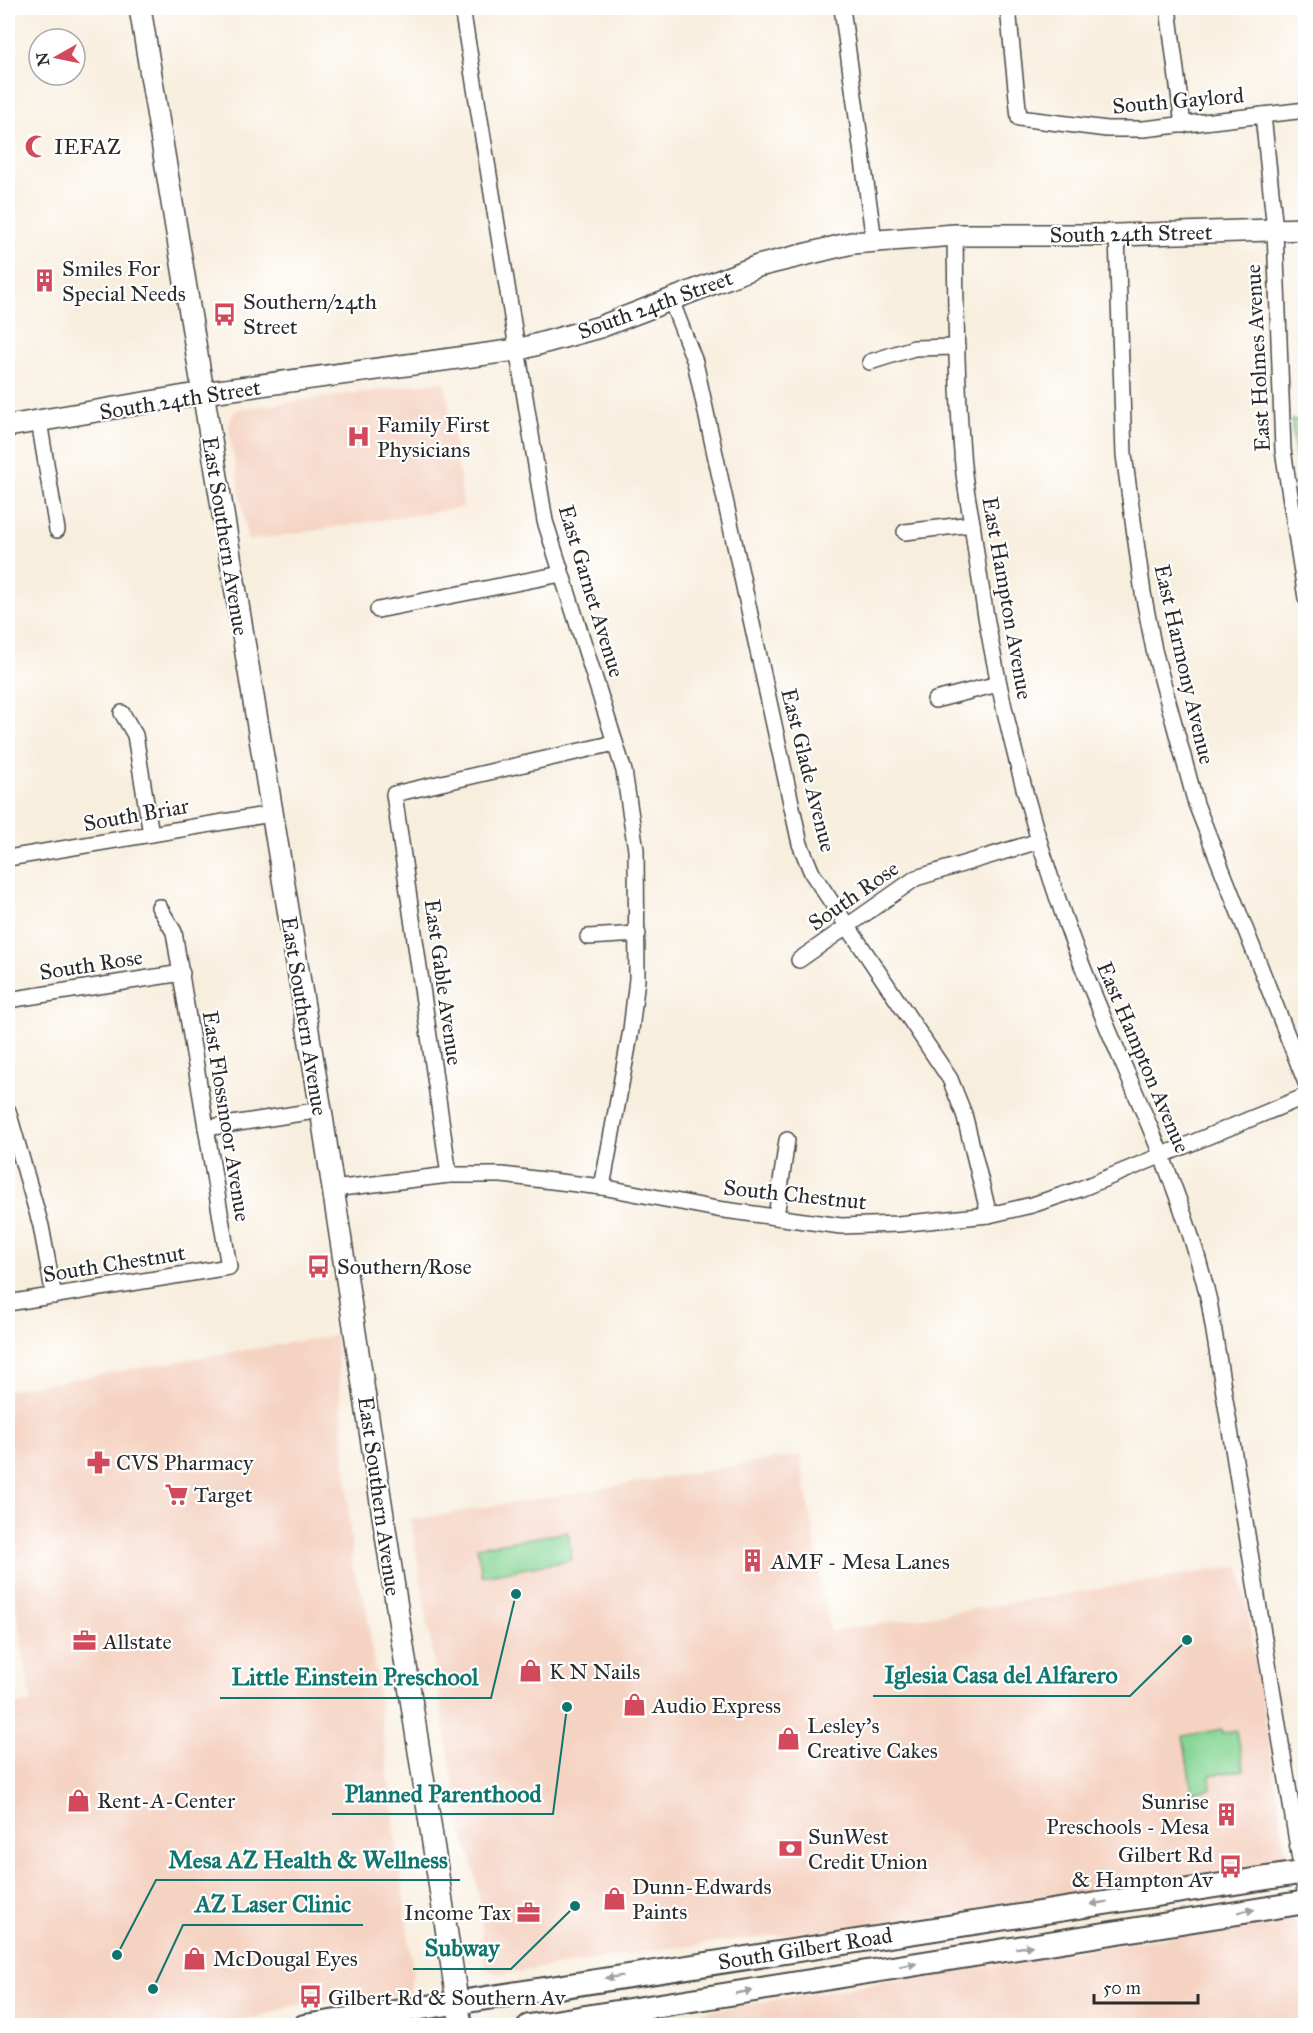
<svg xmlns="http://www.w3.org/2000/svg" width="1313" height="2033" viewBox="0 0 1313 2033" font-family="'IM FELL Great Primer',serif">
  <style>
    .built { fill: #f5d3c2 }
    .green { fill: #86d595; stroke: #588060; stroke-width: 1.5 }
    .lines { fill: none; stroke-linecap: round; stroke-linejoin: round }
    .street-casing { stroke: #4a4846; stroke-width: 18 }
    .secondary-casing { stroke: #4a4846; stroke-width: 24 }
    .primary-casing { stroke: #4a4846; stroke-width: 26 }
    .street { stroke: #fff; stroke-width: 15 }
    .secondary { stroke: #fff; stroke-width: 21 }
    .primary { stroke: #fff; stroke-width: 22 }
    .oneway { fill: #a0a0a0 }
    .labels { text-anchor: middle; stroke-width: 4.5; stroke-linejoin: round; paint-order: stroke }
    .street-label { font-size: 22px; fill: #2b2b2b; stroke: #fff }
    .poi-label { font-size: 22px; fill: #2b2b2b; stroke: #fff; text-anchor: start }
    .leader { fill: none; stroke: #0f766e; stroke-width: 2 }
    .callout-dot { fill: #0f766e; stroke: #fff; stroke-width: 2 }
    .callout-label { font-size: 24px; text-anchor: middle; font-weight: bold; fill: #0f766e; stroke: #fff; stroke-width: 4.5; stroke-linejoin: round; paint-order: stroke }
  </style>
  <rect width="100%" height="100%" fill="#fff"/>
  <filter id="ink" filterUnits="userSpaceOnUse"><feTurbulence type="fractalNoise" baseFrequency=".0167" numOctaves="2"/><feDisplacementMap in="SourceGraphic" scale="12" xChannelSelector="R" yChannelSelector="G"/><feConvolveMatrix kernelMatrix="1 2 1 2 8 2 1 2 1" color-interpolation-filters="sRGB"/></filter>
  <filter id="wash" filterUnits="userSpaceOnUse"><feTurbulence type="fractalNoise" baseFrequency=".008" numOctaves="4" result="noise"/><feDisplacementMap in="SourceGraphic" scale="24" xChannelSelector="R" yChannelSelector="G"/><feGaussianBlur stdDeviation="1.35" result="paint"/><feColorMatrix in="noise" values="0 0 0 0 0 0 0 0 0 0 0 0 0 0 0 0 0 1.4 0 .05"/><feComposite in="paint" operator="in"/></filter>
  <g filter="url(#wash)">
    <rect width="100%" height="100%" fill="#f8eede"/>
    <g class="built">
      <path d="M445,381L464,507L248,541L229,430L230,419L234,413L240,409Z"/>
      <path d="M336,1335L353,1569L366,1606L379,1699L413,1972L410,1990L398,1996H355L291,2006L259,2018L236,2022L188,2026L8,2025V1706L31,1702L8,1552V1390Z"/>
      <path d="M800,1455L830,1632L1240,1566L1284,1835L1286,1852L1283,1859L1276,1863L940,1916L671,1948L503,1974L494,1973L485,1968L481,1945L482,1913L474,1868L462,1835L411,1520Z"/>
      <path d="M1285,1918L1297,1923L1300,1929L1305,1967V2025H638L649,2021L833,1990Z"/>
    </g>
    <g class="green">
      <path d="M1305,419H1306L1305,533L1291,420Z"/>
      <path d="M568,1532L572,1560L482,1576L477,1547Z"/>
      <path d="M1222,1729L1223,1733L1237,1731L1244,1770L1210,1775L1211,1789L1192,1792L1183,1736Z"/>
    </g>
  </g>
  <g filter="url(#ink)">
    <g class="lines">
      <defs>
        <g id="street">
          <path d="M462,8L545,521L624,771L636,850L637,979L631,1030L602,1187"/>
          <path d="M842,8L874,241"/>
          <path d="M1008,8L1019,118L1107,129H1144L1306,110"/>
          <path d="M1168,8L1183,125"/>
          <path d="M1263,115L1275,230L1283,450L1306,598"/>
          <path d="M955,235C956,307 956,380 962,452C963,476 968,500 972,523C989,658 1019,789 1064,917C1109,1047 1178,1167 1209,1301L1306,1897"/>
          <path d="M1117,235L1124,455L1143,593L1154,650L1196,804L1306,1083"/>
          <path d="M671,300L695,362L800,844L812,873L950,1079L964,1114L989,1215"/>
          <path d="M870,362L914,348L957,347"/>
          <path d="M39,421L57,530"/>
          <path d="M905,532L972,524"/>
          <path d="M378,610L561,574"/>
          <path d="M935,700L998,684"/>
          <path d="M122,713L135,735L151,834"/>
          <path d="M8,858L271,814"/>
          <path d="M588,937L638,934"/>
          <path d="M799,960L916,878L1039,841"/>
          <path d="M8,1000L182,973"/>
          <path d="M8,1111L41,1226L54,1296"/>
          <path d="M206,1128L321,1110"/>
          <path d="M449,1175L394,794L615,743"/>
          <path d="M333,1189L449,1175H502L602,1187L717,1209L841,1226L898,1224L989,1215L1032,1205L1080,1189L1306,1096"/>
          <path d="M776,1217L787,1140"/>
          <path d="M8,1303L229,1267L174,932L159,907"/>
        </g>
        <g id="secondary">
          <path d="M140,8L321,1110L461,2026"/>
          <path d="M8,426L203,393L517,350L600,327L758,266L852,243L955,235H1117L1306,229"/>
        </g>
        <g id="primary">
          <path d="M304,2026L1306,1872"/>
          <path d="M529,2026L1306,1902"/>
        </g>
      </defs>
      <use href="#street" class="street-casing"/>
      <use href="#secondary" class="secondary-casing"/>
      <use href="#primary" class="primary-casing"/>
      <use href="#street" class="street"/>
      <use href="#secondary" class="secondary"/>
      <use href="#primary" class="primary"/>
    </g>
    <defs><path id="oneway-solid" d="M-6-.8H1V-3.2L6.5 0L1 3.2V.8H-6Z" transform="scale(1.5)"/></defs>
    <g class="oneway">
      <use href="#oneway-solid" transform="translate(1099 1903) rotate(171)"/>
      <use href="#oneway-solid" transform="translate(1246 1911) rotate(-9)"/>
      <use href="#oneway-solid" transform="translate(1024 1947) rotate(-9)"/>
      <use href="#oneway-solid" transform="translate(908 1965) rotate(-9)"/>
      <use href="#oneway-solid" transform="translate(614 1977) rotate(171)"/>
      <use href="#oneway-solid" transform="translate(744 1992) rotate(-9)"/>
    </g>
  </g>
  <defs>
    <symbol id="mosque-bare" viewBox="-9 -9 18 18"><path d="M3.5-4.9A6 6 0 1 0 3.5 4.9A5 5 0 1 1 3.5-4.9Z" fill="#d1495b" stroke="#fff" stroke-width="2.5" paint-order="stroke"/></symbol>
    <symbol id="building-bare" viewBox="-9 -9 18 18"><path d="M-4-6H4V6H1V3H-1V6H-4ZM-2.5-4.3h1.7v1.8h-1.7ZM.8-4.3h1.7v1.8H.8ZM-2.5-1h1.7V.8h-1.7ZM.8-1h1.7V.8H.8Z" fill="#d1495b" stroke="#fff" stroke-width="2.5" paint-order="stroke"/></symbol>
    <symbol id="bus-bare" viewBox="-9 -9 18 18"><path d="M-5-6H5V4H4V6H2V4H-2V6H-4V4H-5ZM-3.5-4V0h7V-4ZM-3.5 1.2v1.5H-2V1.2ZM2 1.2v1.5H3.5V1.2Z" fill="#d1495b" stroke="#fff" stroke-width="2.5" paint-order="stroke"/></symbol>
    <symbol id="hospital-bare" viewBox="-9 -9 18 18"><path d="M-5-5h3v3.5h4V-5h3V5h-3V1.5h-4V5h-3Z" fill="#d1495b" stroke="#fff" stroke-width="2.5" paint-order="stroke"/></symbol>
    <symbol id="pharmacy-bare" viewBox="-9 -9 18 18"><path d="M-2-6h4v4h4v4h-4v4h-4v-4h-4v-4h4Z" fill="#d1495b" stroke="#fff" stroke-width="2.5" paint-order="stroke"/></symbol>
    <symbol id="supermarket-bare" viewBox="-9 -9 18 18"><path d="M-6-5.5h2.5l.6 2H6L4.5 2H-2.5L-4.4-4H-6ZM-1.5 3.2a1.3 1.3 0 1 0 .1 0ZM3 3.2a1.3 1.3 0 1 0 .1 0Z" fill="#d1495b" stroke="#fff" stroke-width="2.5" paint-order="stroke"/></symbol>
    <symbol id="office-bare" viewBox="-9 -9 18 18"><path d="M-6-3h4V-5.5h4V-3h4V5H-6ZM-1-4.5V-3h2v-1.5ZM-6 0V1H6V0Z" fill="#d1495b" stroke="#fff" stroke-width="2.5" paint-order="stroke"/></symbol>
    <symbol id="shop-bare" viewBox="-9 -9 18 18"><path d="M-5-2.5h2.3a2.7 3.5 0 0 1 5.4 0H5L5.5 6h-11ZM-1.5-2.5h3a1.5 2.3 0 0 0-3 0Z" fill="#d1495b" stroke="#fff" stroke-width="2.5" paint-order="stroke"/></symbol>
    <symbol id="bank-bare" viewBox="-9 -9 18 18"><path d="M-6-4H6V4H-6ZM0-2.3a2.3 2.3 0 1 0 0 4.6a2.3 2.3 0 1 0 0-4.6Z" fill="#d1495b" stroke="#fff" stroke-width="2.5" paint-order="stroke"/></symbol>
  </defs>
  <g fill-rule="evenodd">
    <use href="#mosque-bare" x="20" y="130" width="33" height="33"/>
    <use href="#building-bare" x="28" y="264" width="33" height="33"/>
    <use href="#bus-bare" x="208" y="298" width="33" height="33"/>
    <use href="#hospital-bare" x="342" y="420" width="33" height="33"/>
    <use href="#bus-bare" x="302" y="1250" width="33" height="33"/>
    <use href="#pharmacy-bare" x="82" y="1446" width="33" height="33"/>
    <use href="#supermarket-bare" x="160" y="1478" width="33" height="33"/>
    <use href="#building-bare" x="736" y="1544" width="33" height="33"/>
    <use href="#office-bare" x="68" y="1624" width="33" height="33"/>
    <use href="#shop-bare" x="514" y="1654" width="33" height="33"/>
    <use href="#shop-bare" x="618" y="1688" width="33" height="33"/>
    <use href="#shop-bare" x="772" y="1722" width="33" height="33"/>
    <use href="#shop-bare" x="62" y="1784" width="33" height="33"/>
    <use href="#building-bare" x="1210" y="1798" width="33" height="33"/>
    <use href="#bank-bare" x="774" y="1832" width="33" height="33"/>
    <use href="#bus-bare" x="1214" y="1850" width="33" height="33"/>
    <use href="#shop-bare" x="598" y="1882" width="33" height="33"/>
    <use href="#office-bare" x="512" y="1896" width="33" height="33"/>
    <use href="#shop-bare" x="178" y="1942" width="33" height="33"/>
    <use href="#bus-bare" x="294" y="1980" width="33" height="33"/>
  </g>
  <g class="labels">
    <g class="street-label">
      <text transform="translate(1178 100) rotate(-5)" y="8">South Gaylord</text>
      <text transform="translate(1131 233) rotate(-1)" y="8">South 24th Street</text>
      <text transform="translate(655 304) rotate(-20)" y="8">South 24th Street</text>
      <text transform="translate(1257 358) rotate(-93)" y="8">East Holmes Avenue</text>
      <text transform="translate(180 399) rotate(-9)" y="8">South 24th Street</text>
      <text transform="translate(226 536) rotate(81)" y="8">East Southern Avenue</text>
      <text transform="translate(592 591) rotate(73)" y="8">East Garnet Avenue</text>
      <text transform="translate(1008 598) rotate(80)" y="8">East Hampton Avenue</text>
      <text transform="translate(1185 664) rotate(77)" y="8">East Harmony Avenue</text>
      <text transform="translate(809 770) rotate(76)" y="8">East Glade Avenue</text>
      <text transform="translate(136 814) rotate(-10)" y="8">South Briar</text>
      <text transform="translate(853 895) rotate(-35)" y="8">South Rose</text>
      <text transform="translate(91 964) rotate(-9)" y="8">South Rose</text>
      <text transform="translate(444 982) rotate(82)" y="8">East Gable Avenue</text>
      <text transform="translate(305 1016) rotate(81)" y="8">East Southern Avenue</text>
      <text transform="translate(1144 1057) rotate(67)" y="8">East Hampton Avenue</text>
      <text transform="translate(227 1116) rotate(81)" y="8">East Flossmoor Avenue</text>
      <text transform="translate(795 1194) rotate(6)" y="8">South Chestnut</text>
      <text transform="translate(114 1263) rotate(-9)" y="8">South Chestnut</text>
      <text transform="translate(380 1496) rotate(82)" y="8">East Southern Avenue</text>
      <text transform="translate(805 1948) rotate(-9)" y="8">South Gilbert Road</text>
    </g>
    <g class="poi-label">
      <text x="54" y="154">IEFAZ</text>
      <text x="62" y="276">Smiles For<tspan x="62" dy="25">Special Needs</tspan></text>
      <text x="243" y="309">Southern/24th<tspan x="243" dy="25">Street</tspan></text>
      <text x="377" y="432">Family First<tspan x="377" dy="25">Physicians</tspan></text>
      <text x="337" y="1274">Southern/Rose</text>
      <text x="116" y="1470">CVS Pharmacy</text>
      <text x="194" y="1502">Target</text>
      <text x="771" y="1569">AMF - Mesa Lanes</text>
      <text x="103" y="1649">Allstate</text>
      <text x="549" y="1679">K N Nails</text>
      <text x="652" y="1713">Audio Express</text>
      <text x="807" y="1733">Lesley's<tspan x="807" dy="25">Creative Cakes</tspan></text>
      <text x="97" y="1808">Rent-A-Center</text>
      <text x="1209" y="1809" text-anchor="end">Sunrise<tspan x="1209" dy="25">Preschools - Mesa</tspan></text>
      <text x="808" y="1844">SunWest<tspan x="808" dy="25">Credit Union</tspan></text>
      <text x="1213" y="1862" text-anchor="end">Gilbert Rd<tspan x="1213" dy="25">&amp; Hampton Av</tspan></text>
      <text x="632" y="1894">Dunn-Edwards<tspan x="632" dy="25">Paints</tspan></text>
      <text x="511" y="1920" text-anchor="end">Income Tax</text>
      <text x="213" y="1966">McDougal Eyes</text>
      <text x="328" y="2005">Gilbert Rd &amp; Southern Av</text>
    </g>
  </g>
  <path class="leader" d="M1187 1640L1130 1696H873M516 1594L491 1698H220M567 1707L553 1814H332M117 1955L156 1880H460M153 1989L183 1925H363M575 1906L511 1969H413"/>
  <g class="callout-dot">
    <circle cx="1187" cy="1640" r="6"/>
    <circle cx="516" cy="1594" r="6"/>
    <circle cx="567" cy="1707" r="6"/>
    <circle cx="117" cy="1955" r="6"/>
    <circle cx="153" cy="1989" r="6"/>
    <circle cx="575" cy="1906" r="6"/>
  </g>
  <g class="callout-label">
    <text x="1001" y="1683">Iglesia Casa del Alfarero</text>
    <text x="355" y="1685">Little Einstein Preschool</text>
    <text x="443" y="1802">Planned Parenthood</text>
    <text x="308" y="1868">Mesa AZ Health &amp; Wellness</text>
    <text x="273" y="1912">AZ Laser Clinic</text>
    <text x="462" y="1956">Subway</text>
  </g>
  <rect width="1313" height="2033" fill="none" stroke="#fff" stroke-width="30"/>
  <g transform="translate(57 57) rotate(261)"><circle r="28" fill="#ffffff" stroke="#aaaaaa" stroke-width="1.5"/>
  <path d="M0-4.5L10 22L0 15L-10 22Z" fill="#d1495b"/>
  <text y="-9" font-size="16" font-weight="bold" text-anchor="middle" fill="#2b2b2b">N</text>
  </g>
  <path d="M1094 1994v9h104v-9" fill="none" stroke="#2b2b2b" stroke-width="3"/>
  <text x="1103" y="1994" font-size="18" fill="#2b2b2b" stroke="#ffffff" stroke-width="4.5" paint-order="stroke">50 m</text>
</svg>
